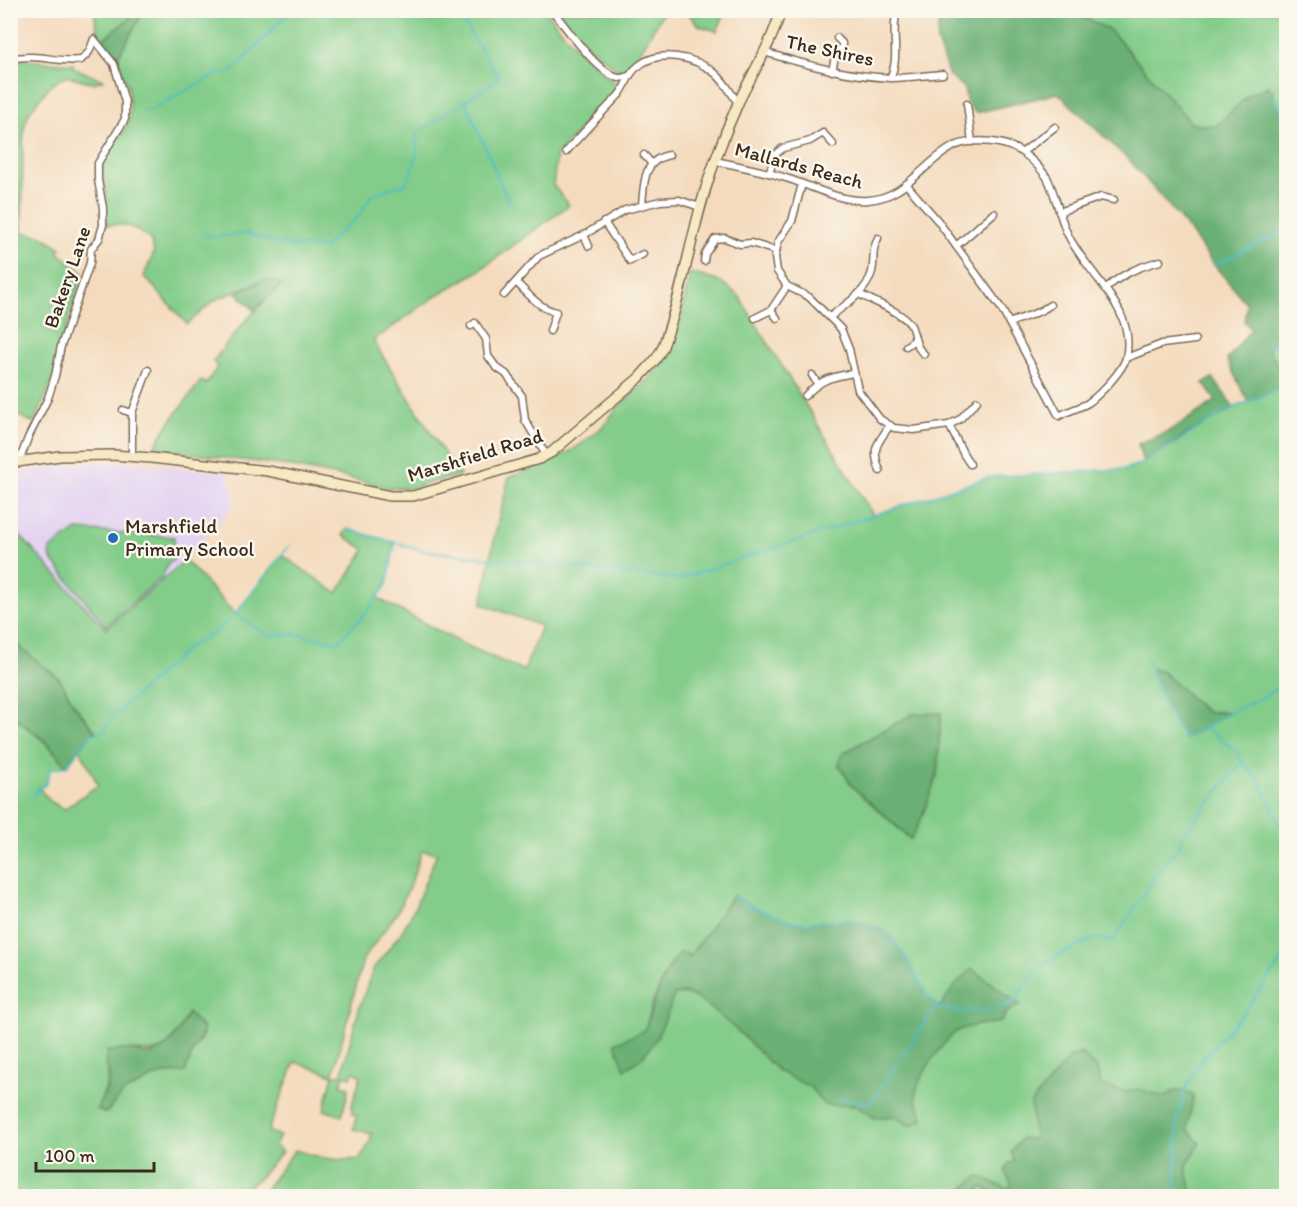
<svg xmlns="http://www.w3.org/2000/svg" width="1297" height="1207" viewBox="0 0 1297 1207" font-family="Itim,sans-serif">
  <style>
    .built { fill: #e4d3f2 }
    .green { fill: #83cc89; stroke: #5f7b54; stroke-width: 1.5; fill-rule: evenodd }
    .forest { fill: #6ab075; stroke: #526d4a; stroke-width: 1.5 }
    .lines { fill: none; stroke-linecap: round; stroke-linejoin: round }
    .stream { stroke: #4dbcc5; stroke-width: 2 }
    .street-casing { stroke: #7c6856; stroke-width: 9 }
    .secondary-casing { stroke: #7c6856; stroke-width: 12 }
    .street { stroke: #fff; stroke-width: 6 }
    .secondary { stroke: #f7e9c3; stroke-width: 9 }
    .poi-dot { fill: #1f6fb2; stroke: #fbf7ec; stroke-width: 2 }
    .labels { text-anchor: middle; stroke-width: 5; stroke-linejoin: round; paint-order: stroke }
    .street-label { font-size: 20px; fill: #3b2a1e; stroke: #fbf7ec }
    .poi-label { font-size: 20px; fill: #3b2a1e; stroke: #fbf7ec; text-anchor: start }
  </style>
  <rect width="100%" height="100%" fill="#fbf7ec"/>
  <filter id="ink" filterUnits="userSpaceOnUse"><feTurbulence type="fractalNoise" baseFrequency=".0167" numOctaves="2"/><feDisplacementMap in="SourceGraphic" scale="12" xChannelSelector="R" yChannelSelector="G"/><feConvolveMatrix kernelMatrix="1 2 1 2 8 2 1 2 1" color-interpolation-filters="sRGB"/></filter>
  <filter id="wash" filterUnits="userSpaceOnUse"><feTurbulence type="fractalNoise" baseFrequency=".008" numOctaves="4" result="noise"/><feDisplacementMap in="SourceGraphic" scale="24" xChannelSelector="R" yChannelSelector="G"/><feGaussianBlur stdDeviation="1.35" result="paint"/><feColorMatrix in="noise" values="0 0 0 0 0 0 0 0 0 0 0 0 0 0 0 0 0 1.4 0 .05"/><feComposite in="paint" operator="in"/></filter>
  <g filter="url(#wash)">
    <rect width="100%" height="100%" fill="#f4dbbe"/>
    <path class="built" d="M123,462L228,472L234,496L231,509L185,560L106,629L11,526V473L73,464Z"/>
    <g class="green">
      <path d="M456,10L460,17L468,11H546C570,42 587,62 619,86L557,154L553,185L569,205L477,272L436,296L373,341L449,461L460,475L411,488H389L340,476L282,465L153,449L169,423L201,381L206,384L218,366L213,362C233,333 255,309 282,285L266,280L258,282L215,300L187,324L144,276L154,252L150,239C133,227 128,223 107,225V199L102,167L105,154L125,129L129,120L130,107L128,86L116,60L144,11Z"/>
      <path d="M94,11H134L130,18L102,40L97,29Z"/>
      <path d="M559,11H664L632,66L619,71L580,40Z"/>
      <path d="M685,11H726L717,31L700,26Z"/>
      <path d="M1070,11H1286V121L1269,86L1250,94L1216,126L1192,124L1110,30Z"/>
      <path d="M22,60L73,64L74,68L103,80L93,83L68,76L60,79L48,88L30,111L25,124L23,143L22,232L42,236L61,248L58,252L83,273L72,307L52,382L34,423L11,412L10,63Z"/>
      <path d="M690,273L721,282L739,296L873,515L990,477L1125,469L1143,463L1226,411L1286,386V1196H260L295,1150C319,1157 335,1162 360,1159L369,1144L372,1134L353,1129L357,1115L352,1114L353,1109L351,1108L361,1075L353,1072L351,1077L344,1075L341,1085L349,1087L342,1116L324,1110L333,1075L295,1062L268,1131L280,1136L275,1145L282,1152L259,1178L236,1196H11L10,714L46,743L67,766L51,769L45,785L39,788L50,801L64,809L98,785L80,749L91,734L96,732L73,703L60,679L12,642L11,644V526L106,629L185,560L235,614L282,555L337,593L365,550L343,535L347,529L395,543L387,585L377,598L463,644L524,671L541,626L482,604L495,534L509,477C543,467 575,453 601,428C608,422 612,413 619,406C635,391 654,376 666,357C680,333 684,300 690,273ZM1163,672L1206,712H1230L1185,739ZM941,713L937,776L910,839L852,786L845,752L913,714ZM422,851L437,853L415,907L401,933L373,969L359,1009L341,1075H333L363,959L397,913L411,883ZM733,895L752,908H758C773,914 789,923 806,923C834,923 857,914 883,931C899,941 918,980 928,996L741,1034C722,1017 701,991 674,995L645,1031L653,1001L674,959L690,956ZM188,1013L193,1020L202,1026L203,1035L192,1053L185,1072L158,1075L124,1092L106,1113L97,1108C104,1094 109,1084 108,1068L131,1050C165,1058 174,1041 188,1013Z"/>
      <path d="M1286,339V382L1268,348Z"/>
      <path d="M77,530L174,537L173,561L169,562L162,577L106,626L51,559L50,549Z"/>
    </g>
    <g class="forest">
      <path d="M134,10L144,11L116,60L102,40L130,18Z"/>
      <path d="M939,11H1070L1110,30L1192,124L1216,126L1250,94L1269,86L1286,121V339L1268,348L1282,372L1286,386L1248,402L1227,360L1251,329L1244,321L1247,304L1214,265L1188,228L1130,161L1058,93L976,113L967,104L964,88L949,76L937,42Z"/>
      <path d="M266,280L276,281L282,285L254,310L236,292Z"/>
      <path d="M1213,378L1234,408L1189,433L1143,463L1138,444L1169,431L1216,401L1203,383Z"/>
      <path d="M13,642L60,679L73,703L96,733L91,734L67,766L46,742L11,714L10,644Z"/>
      <path d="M1150,668L1163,672L1206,712H1231L1185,739L1164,704Z"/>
      <path d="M941,713L937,776L921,819L911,839L852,786L839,765L841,756L845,752L913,714Z"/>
      <path d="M733,895L752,907L758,908L789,921L806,923L849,919L884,932L900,950L928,996L940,1007C949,992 958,980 972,969L1020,1005L1007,1012L1001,1022C989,1024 969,1025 959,1030C946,1036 912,1084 916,1099C918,1108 922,1110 923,1120L911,1126L893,1116L875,1118L856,1106L824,1105L810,1087L778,1071L741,1034L712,1009L692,995L684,993L674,995C663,1025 656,1053 625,1069L615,1043L644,1031C655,1004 660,973 681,952L690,956Z"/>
      <path d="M188,1013L204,1030L192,1053L185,1072L158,1075L124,1092L106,1113L97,1109C104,1095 115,1078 105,1064L107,1051C115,1051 123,1049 131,1050C136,1051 140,1053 145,1054C167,1055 180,1030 188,1013Z"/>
      <path d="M1081,1053L1097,1068L1101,1085L1126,1092L1138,1089L1164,1097L1176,1090L1194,1094L1187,1129L1200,1143L1186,1167L1193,1196H1000L981,1187L976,1196H956L962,1189L979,1176L1008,1189L1012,1185L1005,1172L1008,1164L1014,1161L1011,1152L1022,1138L1034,1139L1031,1103L1069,1058Z"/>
    </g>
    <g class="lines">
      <g class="stream">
        <path d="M1274,96L1286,121"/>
        <path d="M465,101L509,202"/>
        <path d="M143,110L148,111L219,73H231L291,10"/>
        <path d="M423,129L499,78L456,10"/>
        <path d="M203,233L214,237L245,233L283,245L324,248L341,231L359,216L371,196L389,188L405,185C410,175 415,164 417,152C417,145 415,139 417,132"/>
        <path d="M1214,265L1286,230"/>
        <path d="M1268,348L1286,339"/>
        <path d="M347,529L426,551L679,579L990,477L1124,469L1143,463L1226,411L1286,386"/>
        <path d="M289,546L235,614L269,636L294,634L338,642L365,614L387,585L395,543"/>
        <path d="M1146,657L1164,704L1185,739L1231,712L1264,697L1286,682"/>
        <path d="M1206,728L1235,750L1242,762L1258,779L1282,827"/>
        <path d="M34,796L39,788L45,785L51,769L67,766L91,734L103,731L114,716L190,646L214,633L229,620"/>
        <path d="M1286,824L1282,827L1286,835"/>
        <path d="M733,895L752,908H758L789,921L806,923L849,919L884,932L900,950L928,996L940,1008L953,1011L997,1010L1015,1001L1037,967L1044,963L1092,939L1100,938L1113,941L1168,857L1177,850L1185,832L1242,762"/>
        <path d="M840,1098L861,1102H871L937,1005"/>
        <path d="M1175,1196L1178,1116L1186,1087L1201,1061L1244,1012L1286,954"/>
      </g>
    </g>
  </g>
  <g filter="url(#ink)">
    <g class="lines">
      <defs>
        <g id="street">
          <path d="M552,10C566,27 598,74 619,78C622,78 625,77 628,76"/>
          <path d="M764,52C806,65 848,76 892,78C908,78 926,75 943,74"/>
          <path d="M10,59C39,53 56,63 81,60L89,52L94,39L114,64L125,102V119L98,163V180L103,208V225L99,239L91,249L90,263L61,346L55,376L48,398L28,438L19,462"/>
          <path d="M832,71L835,57L842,47V43L837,38"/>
          <path d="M890,78C901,56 890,33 897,10"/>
          <path d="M967,104L972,142"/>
          <path d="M1024,151L1055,127"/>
          <path d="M566,152C583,132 601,114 619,95C626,87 627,76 636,68C657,48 695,56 716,74C725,82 731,93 738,103"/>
          <path d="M644,155L652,164"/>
          <path d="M715,161C740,166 765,171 789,179C814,187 841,202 868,200C905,198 922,164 951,148C964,140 985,140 999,143C1020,147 1034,160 1046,176C1054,188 1060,219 1068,235C1088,276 1137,308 1126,358C1122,372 1099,395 1088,403C1079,408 1068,411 1059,416L1001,308L938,221L906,184"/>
          <path d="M769,173L776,154L783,148L810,141L823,133L833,144"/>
          <path d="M802,184L792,221L778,242L775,257L777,271L787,286L809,297L841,329L849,349L858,390L880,419L894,428L914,430L949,425L964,455L970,464"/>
          <path d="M642,205C644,183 643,160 669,155"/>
          <path d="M1059,212L1101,197L1114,200"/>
          <path d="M604,222L630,261L643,254"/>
          <path d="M584,235L589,246"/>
          <path d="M956,246L994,213"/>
          <path d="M704,261L705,254L715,239L725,238L740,244L751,243L776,251"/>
          <path d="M516,282C528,294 539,308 556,312L550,331"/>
          <path d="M1105,289C1122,274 1138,267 1160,261"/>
          <path d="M859,294C872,301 902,312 910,324C916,334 914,347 924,354"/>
          <path d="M504,295L539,256L584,235L625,210L660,201L679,200L700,207"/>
          <path d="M771,310L777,318"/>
          <path d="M830,317C847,303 871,290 873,266C874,253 872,251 878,238"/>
          <path d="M755,318L771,310L787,286"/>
          <path d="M1009,323C1023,317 1039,314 1050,305"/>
          <path d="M471,326L475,323L486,339L488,356L496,367L506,374L522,396L525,420L546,455"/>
          <path d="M906,346L915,340"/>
          <path d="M1126,358L1162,344L1195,340"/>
          <path d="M812,375L817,383"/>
          <path d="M805,396C821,379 831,377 853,373"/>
          <path d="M123,410L132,413"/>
          <path d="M949,425L960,419L977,401"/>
          <path d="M132,456V413L148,370"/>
          <path d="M880,471C871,447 877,445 890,425"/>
        </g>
        <path id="secondary" d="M10,463L60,456L114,455L151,458L268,471L390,496H413L539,459L552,452L639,378L656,359L662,349C685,288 692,222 715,161C722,141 730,121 739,101C753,72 772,43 781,10"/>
      </defs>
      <use href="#street" class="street-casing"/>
      <use href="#secondary" class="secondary-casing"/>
      <use href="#street" class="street"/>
      <use href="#secondary" class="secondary"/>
    </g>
  </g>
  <circle class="poi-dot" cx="113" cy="538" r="6"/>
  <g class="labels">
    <g class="street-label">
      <text transform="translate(830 50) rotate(12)" y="7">The Shires</text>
      <text transform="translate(799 165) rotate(15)" y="7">Mallards Reach</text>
      <text transform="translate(67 277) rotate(-71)" y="7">Bakery Lane</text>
      <text transform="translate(475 455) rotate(-17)" y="7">Marshfield Road</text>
    </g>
    <g class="poi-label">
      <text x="125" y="533">Marshfield<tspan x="125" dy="23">Primary School</tspan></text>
    </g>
  </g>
  <rect width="1297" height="1207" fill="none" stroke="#fbf7ec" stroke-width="36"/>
  <path d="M36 1162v9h118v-9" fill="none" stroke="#3b2a1e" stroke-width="3"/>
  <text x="45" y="1162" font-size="18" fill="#3b2a1e" stroke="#fbf7ec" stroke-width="4.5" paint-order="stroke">100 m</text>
</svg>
